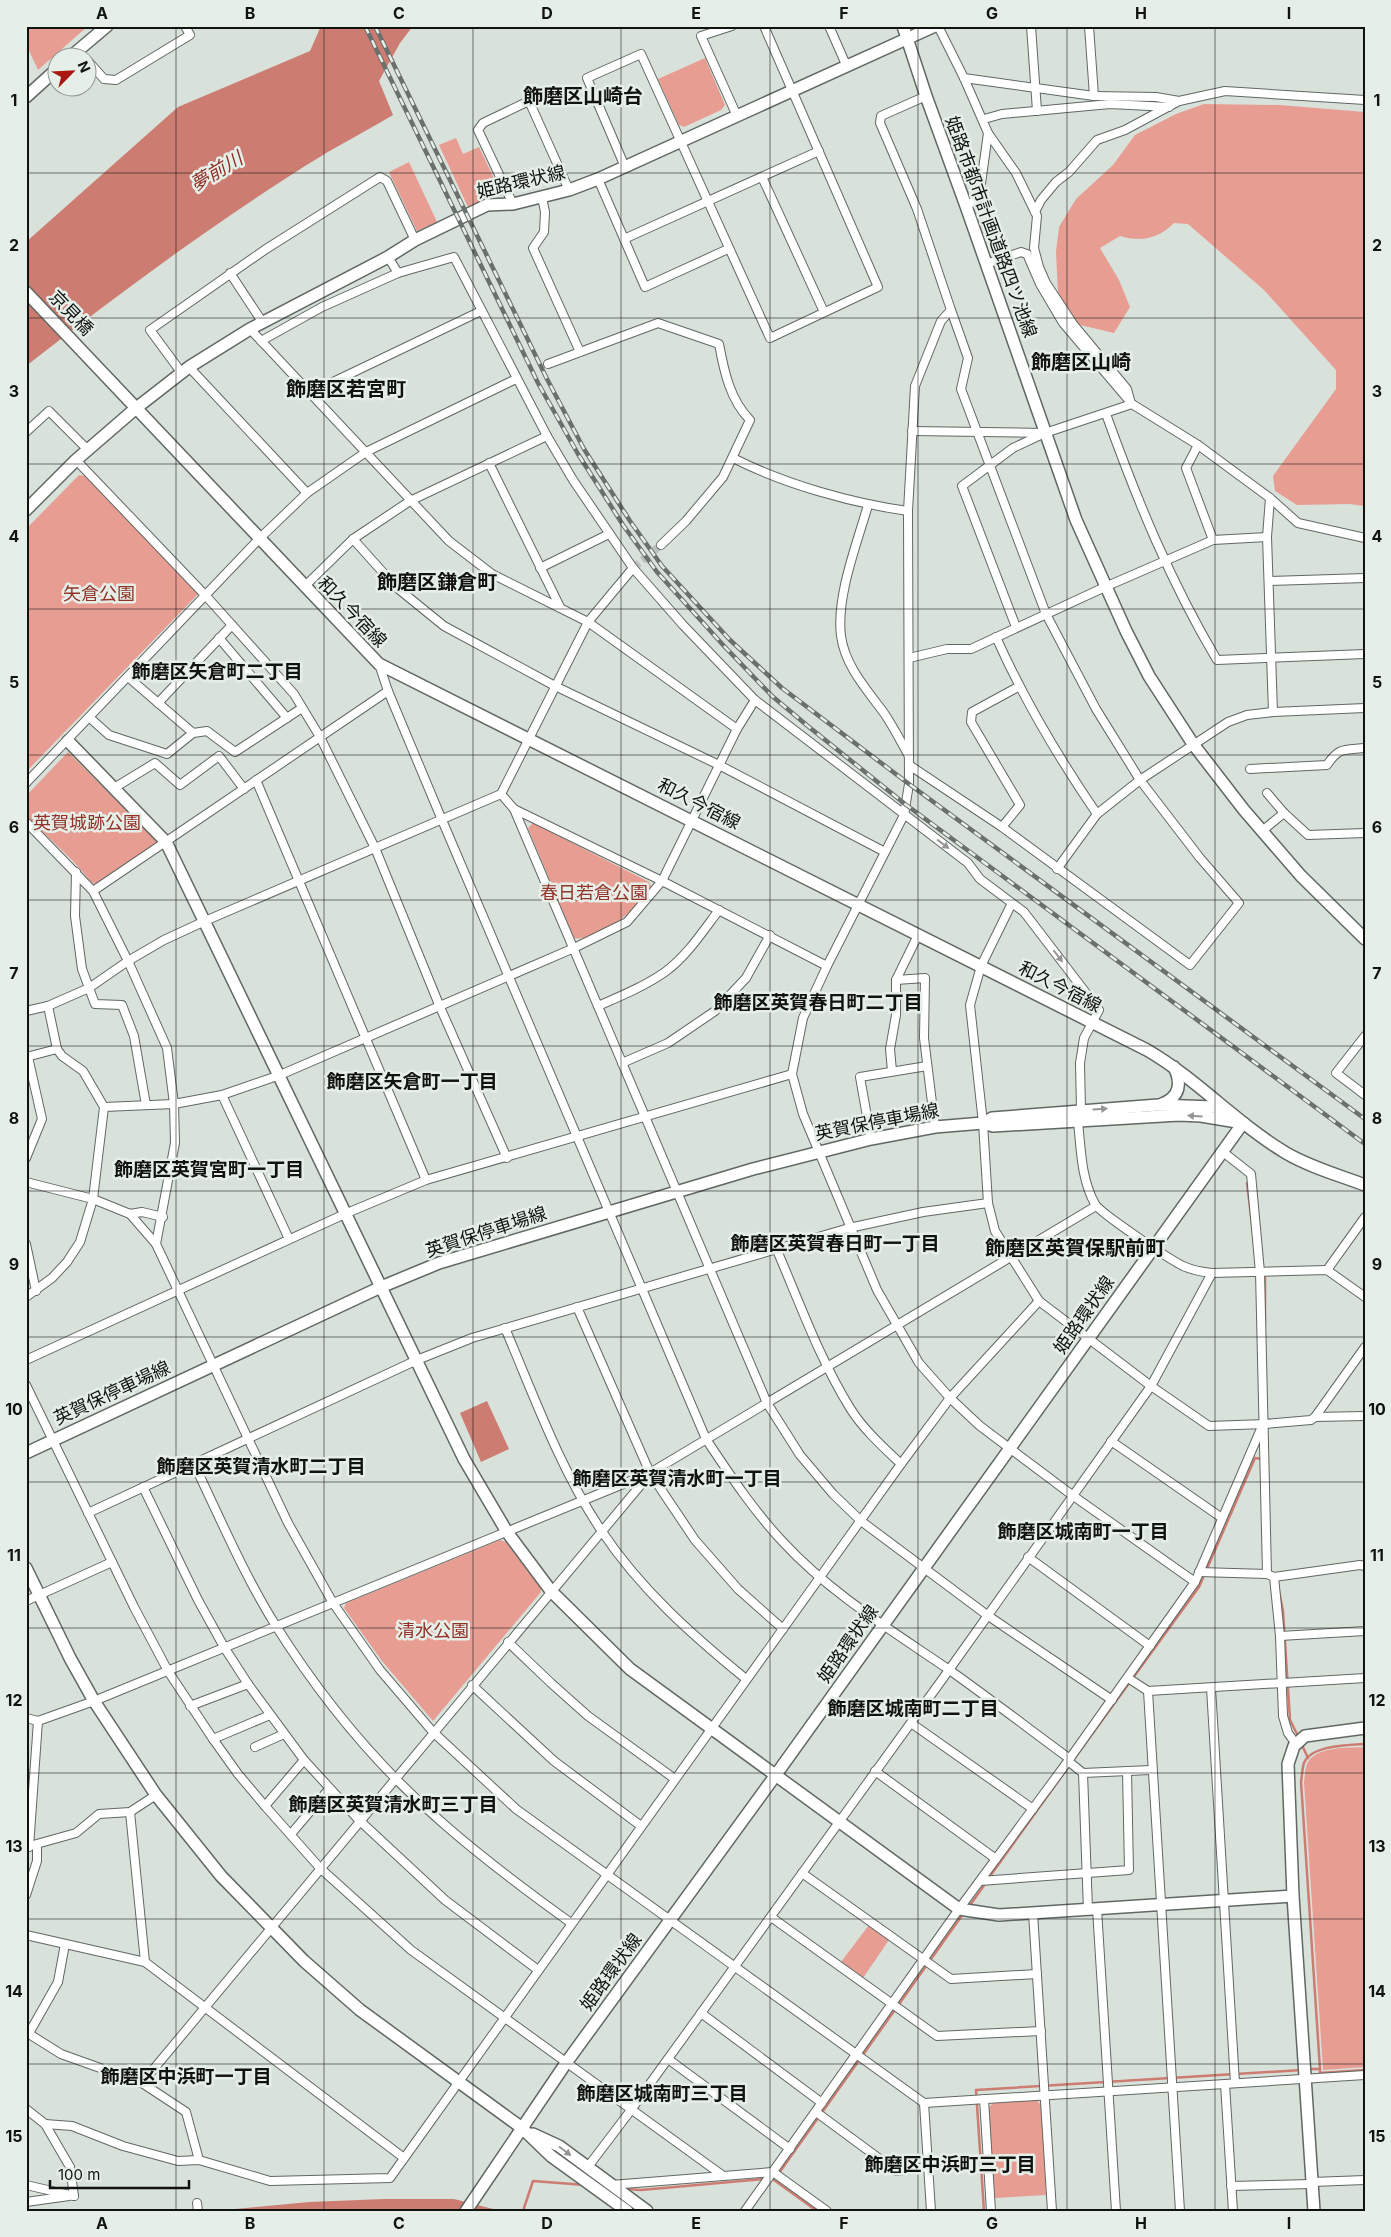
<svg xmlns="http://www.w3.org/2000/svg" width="1391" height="2237" viewBox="0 0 1391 2237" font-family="Inter,'Noto Sans JP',sans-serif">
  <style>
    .green { fill: #e89d92 }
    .water { fill: #cc7c71 }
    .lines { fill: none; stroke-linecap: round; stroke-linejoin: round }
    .stream { stroke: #cc7c71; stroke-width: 2.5 }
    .street-tunnel { stroke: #bbc2bd; stroke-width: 8; stroke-dasharray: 8 4; stroke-linecap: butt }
    .street-casing { stroke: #616863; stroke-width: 10 }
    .secondary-casing { stroke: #616863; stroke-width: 14 }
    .street { stroke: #fff; stroke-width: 8 }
    .secondary { stroke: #fff; stroke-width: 11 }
    .rail-casing { stroke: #6c706d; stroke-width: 4.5 }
    .rail { stroke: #e6eee8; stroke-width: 2.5; stroke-dasharray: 8; stroke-linecap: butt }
    .oneway { fill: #949594 }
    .grid { fill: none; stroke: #111311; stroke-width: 1; stroke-opacity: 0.55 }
    .labels { text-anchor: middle; stroke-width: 5; stroke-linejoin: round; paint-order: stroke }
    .street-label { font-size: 18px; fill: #111311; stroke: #e6eee8 }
    .park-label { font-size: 18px; fill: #923229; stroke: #e6eee8 }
    .water-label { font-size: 19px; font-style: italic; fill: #8f3026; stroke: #e6eee8 }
    .neighbourhood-label { font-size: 19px; font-weight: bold; fill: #111311; stroke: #e6eee8 }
    .quarter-label { font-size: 20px; font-weight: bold; fill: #111311; stroke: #e6eee8 }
    .neatline { fill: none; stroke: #111311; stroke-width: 2 }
    .grid-label { font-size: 16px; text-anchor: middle; font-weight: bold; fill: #111311 }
  </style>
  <rect width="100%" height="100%" fill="#d9e1db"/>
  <g class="green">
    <path d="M26,26H88L38,70L26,44Z"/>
    <path d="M705,58L725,105L721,110L684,127L679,125L658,79Z"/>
    <path d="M1204,104L1280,105L1365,112V506L1349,504L1297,505L1275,491L1273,476L1336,389V370L1264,290L1188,224L1174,223C1159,239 1140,242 1120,236L1100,248L1119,280L1130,307L1114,333L1076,324L1058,294L1056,252L1059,227L1076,199L1113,165L1135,135L1176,114Z"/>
    <path d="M456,138L463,154L479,147L502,195L468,207L439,145Z"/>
    <path d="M409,162L437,222L417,231L389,172Z"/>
    <path d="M79,475L86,476L198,594L26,772V529Z"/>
    <path d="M68,752L156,840V844L97,884L92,883L72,860L26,816V796Z"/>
    <path d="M533,823L649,882L651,887C646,893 642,900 636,906C625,918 591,942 574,938L528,828Z"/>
    <path d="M500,1540L506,1542L540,1586L541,1592L433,1721L382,1661L344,1608L346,1603Z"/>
    <path d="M1365,1747V2067L1323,2070L1304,1782C1305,1776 1305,1767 1308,1762C1318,1746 1348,1748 1365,1747Z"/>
    <path d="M869,1925L889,1940L863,1978L841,1962Z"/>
    <path d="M1037,2100L1041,2105L1046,2195L995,2198L988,2108L993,2103Z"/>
  </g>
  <g class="water">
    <path d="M321,26H413L400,43L379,81L393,115C359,135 324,153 291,175C199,234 112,299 26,366V242L178,107L310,51Z"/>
    <path d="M487,1401L509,1449L481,1462L460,1413Z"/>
    <path d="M384,2199H454L501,2211H214L309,2202Z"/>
  </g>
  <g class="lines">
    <g class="stream">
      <path d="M1247,1183L1252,1224"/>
      <path d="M1265,1325V1277"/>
      <path d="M1279,1591L1283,1611L1290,1720L1299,1738"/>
      <path d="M1301,1743L1308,1758"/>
      <path d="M1074,1759L1199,1587L1255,1458L1263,1459"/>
      <path d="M988,1879L1069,1766"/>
      <path d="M968,1908L985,1884"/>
      <path d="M1308,2069H1320L1301,1782C1302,1776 1302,1769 1304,1763C1311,1745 1349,1745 1365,1744"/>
      <path d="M1320,2069V2073L1365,2070"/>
      <path d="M774,2180L963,1914"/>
      <path d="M774,2180L817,2211"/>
      <path d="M625,2189L641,2190L764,2179"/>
      <path d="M523,2211L533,2181L585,2185"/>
      <path d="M984,2211L976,2090L1302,2070"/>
    </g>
    <path class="street-tunnel" d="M633,568L661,545"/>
    <defs>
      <g id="street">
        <path d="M732,26L701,36L737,116"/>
        <path d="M829,26L847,67"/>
        <path d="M938,26L964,78L988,133L979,198L966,206"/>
        <path d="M1031,26L1037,111"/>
        <path d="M88,61L104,79L116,80L190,35L185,26"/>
        <path d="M964,78L1094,96L1089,26"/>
        <path d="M926,96L881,116L880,123L917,209L951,310L941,321L915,386L908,511L909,784L904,815L827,966L803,1018L792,1074L803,1114L877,1290L919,1363L950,1398L980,1426L1072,1495L1195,1582"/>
        <path d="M1094,96L1156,97L1179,101"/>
        <path d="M984,119L1002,114L1110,104L1169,107"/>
        <path d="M988,133L1016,173L1037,216L1034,248L1039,267L1046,283L1073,324L1127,389L1130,400"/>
        <path d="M625,167L587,78L641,54L770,338L878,287L764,26"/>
        <path d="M762,177L824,312"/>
        <path d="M598,179L645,287L728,249"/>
        <path d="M542,197L545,212L544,232L533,248L580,352"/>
        <path d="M513,204L478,130L483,123L529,101L569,190"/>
        <path d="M1035,212L1041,200L1056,182L1069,172L1097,140L1125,130L1179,101L1225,91L1365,100"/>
        <path d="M624,239L819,151"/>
        <path d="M388,257L398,273L454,257L547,436L573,480L633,568L683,625L755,700L968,863L980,879L1024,912L1099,1010L1084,1038L1080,1063L1081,1110"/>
        <path d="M986,264L1021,252L1027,254L1040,284L1063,323L1132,404L1198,445L1270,498L1298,523L1365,538"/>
        <path d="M230,273L263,323"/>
        <path d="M250,329L449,541L492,574L588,622L737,729"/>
        <path d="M261,341L322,307L398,273"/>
        <path d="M548,364L658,323L719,344C724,371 730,400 750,420L723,477L686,521L661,545"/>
        <path d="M189,367L307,493"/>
        <path d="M181,372L150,330L266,249L380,177L387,181L415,240"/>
        <path d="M310,393L481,311"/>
        <path d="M1106,414C1137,500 1170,581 1217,660L1365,654"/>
        <path d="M912,431L1045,433L1132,404"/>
        <path d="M26,432L49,411L88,450"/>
        <path d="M1198,445L1186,468L1213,540"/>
        <path d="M733,458C784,484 851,503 908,511"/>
        <path d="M76,460L206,596L294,694L320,737L375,848L440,1007L507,1158"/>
        <path d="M489,463L560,607"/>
        <path d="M1270,498L1267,537L1273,712"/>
        <path d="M868,505C857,544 836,596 841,636C845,666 867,690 884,713C893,726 901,742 909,756"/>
        <path d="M353,539L396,587L444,626L555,686L719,765L885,852"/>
        <path d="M540,568L609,534"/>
        <path d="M1269,581L1365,578"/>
        <path d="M304,587L353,539L410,501L547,436"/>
        <path d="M1016,627L962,486L1013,448L1045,433"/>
        <path d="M996,637C1024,700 1058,757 1097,814"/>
        <path d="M219,638L287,718"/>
        <path d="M909,658L947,649H971L1105,587L1213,540L1267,537"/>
        <path d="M379,664L388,691L442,820L706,1439C730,1475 753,1510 783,1542C830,1593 891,1630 948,1669C989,1698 1029,1729 1070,1759"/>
        <path d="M128,677L193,733L207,731L235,752L302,708"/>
        <path d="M158,703L232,625"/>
        <path d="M90,718L109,735L167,754L193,733"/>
        <path d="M909,765L1002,827L1190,965L1239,903L1200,858L1140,780L1096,709L1046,614L961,389L968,358L951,310"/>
        <path d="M1250,769L1327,765C1339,747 1344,750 1365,748"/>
        <path d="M256,780L426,1180"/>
        <path d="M26,783L259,539L307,493L366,452L516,379"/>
        <path d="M114,788L155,763L180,785L219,756L244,789"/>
        <path d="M1267,793L1284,813L1308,835L1365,833"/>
        <path d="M501,794L514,809L662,881L827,966"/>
        <path d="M514,809L767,1403L800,1455L833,1494L861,1521L987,1615L1112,1700"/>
        <path d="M26,822L93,891L128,961L167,1048L174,1104L175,1143L156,1244L288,1523L333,1603L380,1670L433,1732L516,1809L924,2103L1365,2075"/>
        <path d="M1002,827L1020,805L971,722L972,712L1018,687"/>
        <path d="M1262,831L1284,813"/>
        <path d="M1057,869L1097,814L1140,780L1228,722L1247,715L1273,712L1365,708"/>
        <path d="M76,872L75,916L82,969L95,1004L122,1005L134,1036L146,1105"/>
        <path d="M93,891L388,691"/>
        <path d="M1011,905L981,966L970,1005L983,1123L988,1203L995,1231L1039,1301L1151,1386L1209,1426L1265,1424L1311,1420L1315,1417L1365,1416"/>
        <path d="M896,980L925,978L924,1038L935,1127"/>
        <path d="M598,1006C621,996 645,986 665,972C687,956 703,931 719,910"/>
        <path d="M26,1011L48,1006L89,988L128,961L164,940L205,921L501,794L588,622L633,568"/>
        <path d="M1365,1036L1336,1073L1365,1095"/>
        <path d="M26,1057L57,1049"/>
        <path d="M622,1063L668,1043L715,1011L746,978L770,935"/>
        <path d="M892,1071L890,1049L896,1015V980L918,935"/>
        <path d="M222,1095L289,1239"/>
        <path d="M104,1107L174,1104L222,1095L280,1075L574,948L627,922L662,881L737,729L755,700"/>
        <path d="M1078,1122C1081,1149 1081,1179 1095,1204C1100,1213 1169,1259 1183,1266C1192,1270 1202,1272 1212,1273L1327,1270L1365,1297"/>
        <path d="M871,1139L860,1077L927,1066"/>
        <path d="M1223,1152L1251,1174L1260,1272L1267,1574L1274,1577L1280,1636L1283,1716L1288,1733L1296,1744"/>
        <path d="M26,1158L42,1119L28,1057"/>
        <path d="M26,1182L93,1199L130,1214L142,1212L163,1217"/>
        <path d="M130,1214L156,1244"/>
        <path d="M26,1244L36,1291"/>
        <path d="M776,1248C799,1301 819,1358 850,1408C863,1429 883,1447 901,1464"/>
        <path d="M1327,1270L1365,1217"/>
        <path d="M26,1297L52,1278L67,1262L80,1242L93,1199L104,1107L83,1071L62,1056L57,1049L48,1006"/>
        <path d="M577,1307L650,1473L695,1540L738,1589L783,1629"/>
        <path d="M505,1328C534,1396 560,1469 601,1530C640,1589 692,1635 746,1679"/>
        <path d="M26,1360L347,1213L426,1180L792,1074"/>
        <path d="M26,1385L134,1607L168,1671L213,1739L238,1774L265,1806L320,1868L411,1950L722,2175"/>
        <path d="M1315,1417L1365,1347"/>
        <path d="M1111,1441L1222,1518"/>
        <path d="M194,1464C220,1518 244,1575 276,1626C322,1699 380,1769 445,1825C485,1860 528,1892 571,1923"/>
        <path d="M143,1487L198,1600L224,1647L248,1684L304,1760L359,1820L445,1900L538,1970"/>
        <path d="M88,1513L417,1360L472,1338L849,1228L923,1212L988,1203"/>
        <path d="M1028,1557L1150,1646"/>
        <path d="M1199,1572L1267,1574"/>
        <path d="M1274,1577L1360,1565L1365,1566"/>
        <path d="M26,1601L112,1562"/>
        <path d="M1280,1636L1365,1631"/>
        <path d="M508,1642L551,1683L588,1716L675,1779"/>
        <path d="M1128,1678L1148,1691L1365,1678"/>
        <path d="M472,1685L554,1761L641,1826"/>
        <path d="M1211,1688L1235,2083"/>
        <path d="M1148,1691L1180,2211"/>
        <path d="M190,1706L248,1684"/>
        <path d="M26,1718L38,1721L94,1701L650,1473L1096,1206"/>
        <path d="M911,1723L1033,1809"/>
        <path d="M213,1739L270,1715"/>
        <path d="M255,1747L284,1734"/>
        <path d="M1068,1761L1083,1773L1151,1770"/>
        <path d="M875,1771L996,1859"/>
        <path d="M1083,1773L1088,1910"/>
        <path d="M265,1806L304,1760"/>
        <path d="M130,1812L145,1962L404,2158"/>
        <path d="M291,1834L329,1789"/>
        <path d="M26,1847L76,1833L99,1814L130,1812L156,1795"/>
        <path d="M29,1847L38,1721"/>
        <path d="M802,1873L951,1979L1037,1974"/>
        <path d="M980,1881L1129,1870L1127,1771"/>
        <path d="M26,1895L37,1861V1845"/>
        <path d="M1097,1909L1116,2211"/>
        <path d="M1033,1913L1052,2211"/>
        <path d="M771,1917L937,2036L1041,2031"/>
        <path d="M26,1935L145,1962"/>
        <path d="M701,2013L822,2103"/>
        <path d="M26,2032L61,2054L142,2083L186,2112L199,2160"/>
        <path d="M28,2035L58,1982L65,1944"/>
        <path d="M668,2059L790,2149"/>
        <path d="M142,2083L649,1475"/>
        <path d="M1225,2084L1233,2211"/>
        <path d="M984,2099L991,2211"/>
        <path d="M924,2103L931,2211"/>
        <path d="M26,2109L45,2124L70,2167L74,2196"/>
        <path d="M816,2112L896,2171L928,2167"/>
        <path d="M45,2124L72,2126L123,2146L178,2161L199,2160L270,2181L390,2178L901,1464L950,1398L1039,1301"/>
        <path d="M587,2168L631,2110L949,1670L1151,1386L1212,1273"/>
        <path d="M1312,2182L1365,2180"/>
        <path d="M26,2185L74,2196"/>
        <path d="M611,2185L773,2172L827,2211"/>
        <path d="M1231,2186L1312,2184"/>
        <path d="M26,2202L69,2196"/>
        <path d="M197,2203L198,2211"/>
        <path d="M745,2211L959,1909L1068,1761L1195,1582L1263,1424"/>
      </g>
      <g id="secondary">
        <path d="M903,26L926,96L966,206L1076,520L1126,631L1149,676L1193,744L1244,810L1301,876L1365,939"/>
        <path d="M69,58L107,26"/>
        <path d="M26,97L58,68"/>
        <path d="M26,292L379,664L1147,1050C1197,1079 1236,1123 1286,1153C1310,1167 1338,1175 1365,1185"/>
        <path d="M26,510L76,460L135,409L189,367L250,329L388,257L415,240L487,205L513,204L569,190L598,179L935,26"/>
        <path d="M68,741L166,842L464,1459L507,1532L551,1591L630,1669L959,1909L999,1915L1293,1896"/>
        <path d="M1162,1104C1180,1097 1182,1083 1174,1067"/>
        <path d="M983,1123L993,1126L1179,1115L1201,1116L1243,1123"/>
        <path d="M26,1453L381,1287L439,1263L753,1169L871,1139L935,1127L983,1123L992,1118L1158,1105L1214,1107L1227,1111"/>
        <path d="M26,1568L70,1658L94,1701L156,1795L221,1876L304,1961L360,2010L522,2128L551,2156L627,2211"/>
        <path d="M533,2134L559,2146L647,2211"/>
        <path d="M466,2211L566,2063L775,1776L1243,1123"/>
        <path d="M1314,2211L1293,1896L1288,1764L1294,1746L1305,1736L1365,1728"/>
      </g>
    </defs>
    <use href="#street" class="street-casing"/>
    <use href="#secondary" class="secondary-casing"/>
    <use href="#street" class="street"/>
    <use href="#secondary" class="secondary"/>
    <defs>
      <g id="rail">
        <path d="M365,26L538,383L578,454L623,525L657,572L724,646L772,696L809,727L905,804L1365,1144"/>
        <path d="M375,26L547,379L584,449L630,521L662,566L730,640L782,688L909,784L1365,1119"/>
      </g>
    </defs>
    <use href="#rail" class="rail-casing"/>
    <use href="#rail" class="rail"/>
  </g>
  <defs><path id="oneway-solid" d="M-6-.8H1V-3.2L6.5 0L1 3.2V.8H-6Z" transform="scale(1.25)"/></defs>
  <g class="oneway">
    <use href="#oneway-solid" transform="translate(943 844) rotate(37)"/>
    <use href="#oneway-solid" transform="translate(1058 956) rotate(52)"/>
    <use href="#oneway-solid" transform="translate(1100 1109) rotate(-4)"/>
    <use href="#oneway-solid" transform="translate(1195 1116) rotate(-177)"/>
    <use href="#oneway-solid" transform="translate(565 2151) rotate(37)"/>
  </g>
  <path class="grid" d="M176,26V2211M324,26V2211M473,26V2211M621,26V2211M770,26V2211M918,26V2211M1067,26V2211M1215,26V2211M26,173H1365M26,318H1365M26,464H1365M26,609H1365M26,755H1365M26,900H1365M26,1046H1365M26,1191H1365M26,1337H1365M26,1482H1365M26,1628H1365M26,1773H1365M26,1919H1365M26,2064H1365"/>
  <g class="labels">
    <g class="street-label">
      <text transform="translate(521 182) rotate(-13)" y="6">姫路環状線</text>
      <text transform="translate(991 227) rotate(70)" y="6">姫路市都市計画道路四ツ池線</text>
      <text transform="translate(71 313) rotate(46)" y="6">京見橋</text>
      <text transform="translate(352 612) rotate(46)" y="6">和久今宿線</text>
      <text transform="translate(699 804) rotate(27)" y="6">和久今宿線</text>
      <text transform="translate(1060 987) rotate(27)" y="6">和久今宿線</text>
      <text transform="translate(877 1122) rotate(-11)" y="6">英賀保停車場線</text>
      <text transform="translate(486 1232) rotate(-18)" y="6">英賀保停車場線</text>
      <text transform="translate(1084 1315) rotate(-55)" y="6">姫路環状線</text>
      <text transform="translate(112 1393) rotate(-25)" y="6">英賀保停車場線</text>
      <text transform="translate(848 1644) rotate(-55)" y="6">姫路環状線</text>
      <text transform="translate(611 1972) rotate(-54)" y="6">姫路環状線</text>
    </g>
    <g class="park-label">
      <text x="99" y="600">矢倉公園</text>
      <text x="87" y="829">英賀城跡公園</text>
      <text x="594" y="899">春日若倉公園</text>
      <text x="433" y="1637">清水公園</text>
    </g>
    <g class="water-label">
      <text transform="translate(216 171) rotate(-31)" y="7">夢前川</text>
    </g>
    <g class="neighbourhood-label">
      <text x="217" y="678">飾磨区矢倉町二丁目</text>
      <text x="818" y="1009">飾磨区英賀春日町二丁目</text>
      <text x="412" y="1088">飾磨区矢倉町一丁目</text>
      <text x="209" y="1176">飾磨区英賀宮町一丁目</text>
      <text x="835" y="1250">飾磨区英賀春日町一丁目</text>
      <text x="261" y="1473">飾磨区英賀清水町二丁目</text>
      <text x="677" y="1485">飾磨区英賀清水町一丁目</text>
      <text x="1083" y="1538">飾磨区城南町一丁目</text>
      <text x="913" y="1715">飾磨区城南町二丁目</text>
      <text x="393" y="1811">飾磨区英賀清水町三丁目</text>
      <text x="186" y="2083">飾磨区中浜町一丁目</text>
      <text x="662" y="2100">飾磨区城南町三丁目</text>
      <text x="950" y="2171">飾磨区中浜町三丁目</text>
    </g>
    <g class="quarter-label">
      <text x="583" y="103">飾磨区山崎台</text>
      <text x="1081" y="369">飾磨区山崎</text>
      <text x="346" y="396">飾磨区若宮町</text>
      <text x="437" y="589">飾磨区鎌倉町</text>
      <text x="1075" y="1255">飾磨区英賀保駅前町</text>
    </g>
  </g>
  <rect width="1391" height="2237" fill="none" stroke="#e6eee8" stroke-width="55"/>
  <g transform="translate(72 72) rotate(66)"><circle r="24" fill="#e6eee8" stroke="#919692"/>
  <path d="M0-4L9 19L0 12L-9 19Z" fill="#a91611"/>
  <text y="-8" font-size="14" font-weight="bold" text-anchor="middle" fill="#111311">N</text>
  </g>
  <path d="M50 2180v8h139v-8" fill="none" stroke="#111311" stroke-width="2.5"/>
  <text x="58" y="2180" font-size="15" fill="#111311" stroke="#e6eee8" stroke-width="4" paint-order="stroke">100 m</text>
  <rect x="28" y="28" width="1336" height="2182" class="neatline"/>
  <g class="grid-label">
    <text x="102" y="19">A</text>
    <text x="250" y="19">B</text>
    <text x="399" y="19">C</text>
    <text x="547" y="19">D</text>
    <text x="696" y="19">E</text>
    <text x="844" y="19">F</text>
    <text x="992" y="19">G</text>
    <text x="1141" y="19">H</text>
    <text x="1289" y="19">I</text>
    <text x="14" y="106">1</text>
    <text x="1377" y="106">1</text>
    <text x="14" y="251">2</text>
    <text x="1377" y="251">2</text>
    <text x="14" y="397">3</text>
    <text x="1377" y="397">3</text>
    <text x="14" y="542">4</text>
    <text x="1377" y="542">4</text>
    <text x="14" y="688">5</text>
    <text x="1377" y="688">5</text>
    <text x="14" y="833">6</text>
    <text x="1377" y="833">6</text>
    <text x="14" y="979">7</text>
    <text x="1377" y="979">7</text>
    <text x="14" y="1124">8</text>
    <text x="1377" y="1124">8</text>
    <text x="14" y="1270">9</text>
    <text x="1377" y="1270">9</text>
    <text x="14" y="1415">10</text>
    <text x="1377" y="1415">10</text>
    <text x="14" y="1561">11</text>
    <text x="1377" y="1561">11</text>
    <text x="14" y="1706">12</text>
    <text x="1377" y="1706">12</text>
    <text x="14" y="1852">13</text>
    <text x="1377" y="1852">13</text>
    <text x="14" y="1997">14</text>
    <text x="1377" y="1997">14</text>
    <text x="14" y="2142">15</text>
    <text x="1377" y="2142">15</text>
    <text x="102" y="2229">A</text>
    <text x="250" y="2229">B</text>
    <text x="399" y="2229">C</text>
    <text x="547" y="2229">D</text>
    <text x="696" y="2229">E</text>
    <text x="844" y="2229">F</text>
    <text x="992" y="2229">G</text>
    <text x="1141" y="2229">H</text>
    <text x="1289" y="2229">I</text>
  </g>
</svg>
